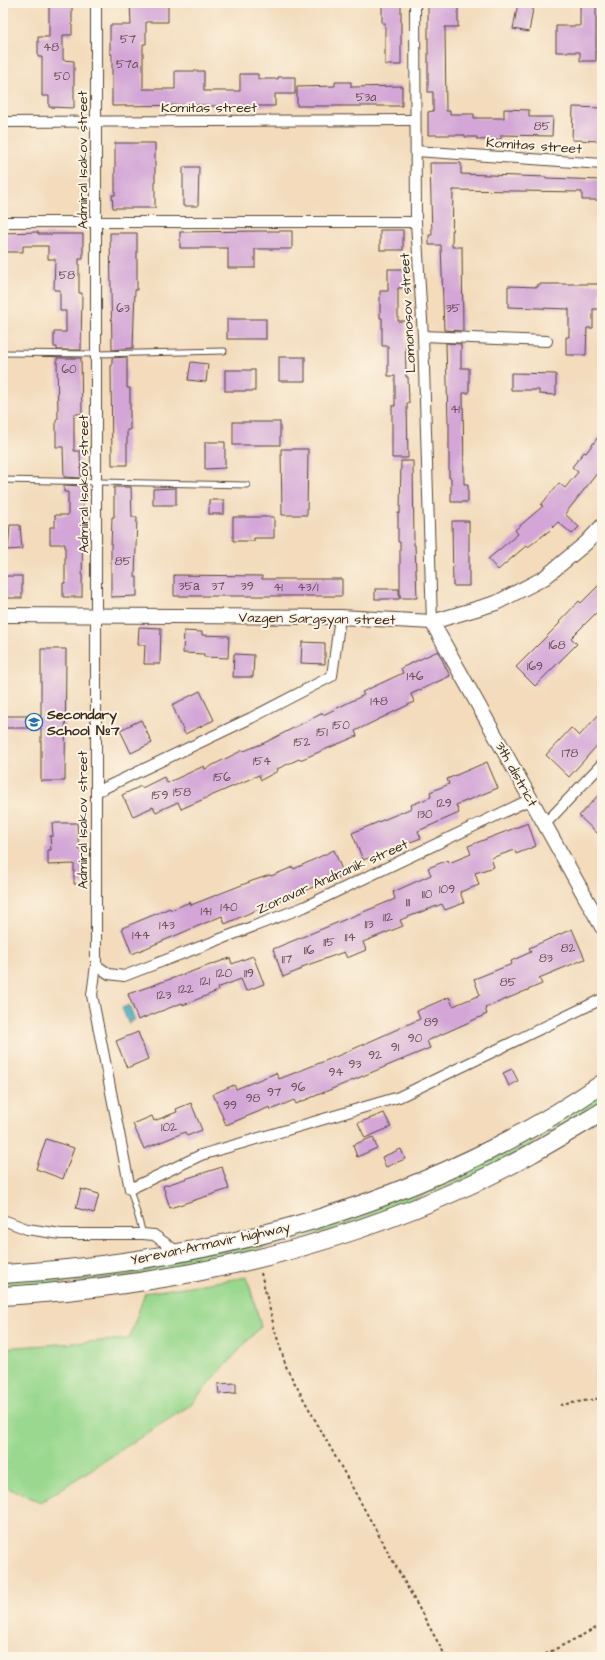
<svg xmlns="http://www.w3.org/2000/svg" width="605" height="1660" viewBox="0 0 605 1660" font-family="'Architects Daughter',sans-serif">
  <style>
    .green { fill: #99d88e; stroke: #6a8156 }
    .water { fill: #3fa8bf; stroke: #3d696e }
    .building { fill: #d3a6d7 }
    .lines { fill: none; stroke-linecap: round; stroke-linejoin: round }
    .lane-casing { stroke: #574536; stroke-width: 7 }
    .street-casing { stroke: #574536; stroke-width: 12 }
    .secondary-casing { stroke: #574536; stroke-width: 16 }
    .highway-casing { stroke: #574536; stroke-width: 20 }
    .path { stroke: #574536; stroke-width: 2; stroke-dasharray: 3 3; stroke-linecap: butt }
    .lane { stroke: #fff; stroke-width: 5 }
    .street { stroke: #fff; stroke-width: 10 }
    .secondary { stroke: #fff; stroke-width: 14 }
    .highway { stroke: #fff; stroke-width: 18 }
    .labels { text-anchor: middle; stroke-width: 4; stroke-linejoin: round; paint-order: stroke }
    .number-label { font-size: 12px; fill: #61494c }
    .street-label { font-size: 14px; fill: #3b2a1e; stroke: #fcf5e5 }
    .poi-label { font-size: 14px; font-weight: bold; fill: #3b2a1e; stroke: #fcf5e5; text-anchor: start }
  </style>
  <rect width="100%" height="100%" fill="#fcf5e5"/>
  <filter id="ink" filterUnits="userSpaceOnUse"><feTurbulence type="fractalNoise" baseFrequency=".025" numOctaves="2"/><feDisplacementMap in="SourceGraphic" scale="8" xChannelSelector="R" yChannelSelector="G"/><feConvolveMatrix kernelMatrix="1 2 1 2 8 2 1 2 1" color-interpolation-filters="sRGB"/></filter>
  <filter id="wash" filterUnits="userSpaceOnUse"><feTurbulence type="fractalNoise" baseFrequency=".012" numOctaves="4" result="noise"/><feDisplacementMap in="SourceGraphic" scale="16" xChannelSelector="R" yChannelSelector="G"/><feGaussianBlur stdDeviation="0.9" result="paint"/><feColorMatrix in="noise" values="0 0 0 0 0 0 0 0 0 0 0 0 0 0 0 0 0 1.4 0 .05"/><feComposite in="paint" operator="in"/></filter>
  <g filter="url(#wash)">
    <rect width="100%" height="100%" fill="#f3dbbc"/>
    <g class="green">
      <path d="M602,1093V1104L475,1176L334,1230L175,1270L3,1290V1281L294,1233Z"/>
      <path d="M247,1277L261,1326L189,1406L41,1502L3,1486V1348L129,1339L145,1293Z"/>
    </g>
    <path class="water" d="M129,1005L135,1020L128,1023L122,1008Z"/>
    <g id="blocks">
      <g class="building">
        <path d="M49,3H72V35H63V60L74,61V108L49,107V96H42V57H38V37H49Z"/>
        <path d="M130,3H168V22H146V44H143V89H175V71H204V91H240V74H258V79H278V77H295V94H275V106H209V105L112,106V54H110V25H131Z"/>
        <path d="M382,3H401V65H385V23H382Z"/>
        <path d="M428,3H458V27H445L446,111H450V114H474V118H504V109L529,110V117H553L552,136L501,135V139L477,140V137H465V135H428V112L433,111V92H428Z"/>
        <path d="M518,3H534L529,32L513,29Z"/>
        <path d="M580,3H596V61H580V52H556V26H580Z"/>
        <path d="M335,82H351V87L402,86V106H297V87L335,86Z"/>
        <path d="M573,107L602,108V141L572,140Z"/>
        <path d="M115,143H155V208H113L112,195H115Z"/>
        <path d="M430,163H461V174L546,177V178L602,180V200H582V192L453,190L452,247H462L463,331L444,330L441,245H429V235H432Z"/>
        <path d="M183,167H199L198,206H183Z"/>
        <rect x="380" y="230" width="23" height="20"/>
        <path d="M260,231H292V249H255V268H228V248H180V232Z"/>
        <path d="M38,232V234H83V259H79V293H82L81,350H57V347H54V332H66V311H60V290H54L55,259H48V246H23V252H3V233Z"/>
        <path d="M110,233H137V290H135L133,348L112,350Z"/>
        <path d="M388,269H405V288H398V321H405L406,377H408L409,403H407L408,458H392V406H395V376H388V346H382V318H380V291H388Z"/>
        <path d="M538,284H600V309H593V328H587L586,355H566V337H569V309L508,307V286L538,287Z"/>
        <rect x="227" y="319" width="39" height="20"/>
        <path d="M446,343L461,344V368H469V393H463L464,484H468V502H451V478H449V423H448Z"/>
        <path d="M127,357V388H130V430H127V465H112L111,366H112V358Z"/>
        <rect x="279" y="357" width="26" height="24"/>
        <path d="M57,358H81L82,414H74V451H80L81,478L64,477L63,447H56V419H58Z"/>
        <path d="M191,362L208,364L206,382L188,380Z"/>
        <rect x="225" y="370" width="30" height="21"/>
        <path d="M511,373L556,374V395L539,394V390H511Z"/>
        <rect x="233" y="422" width="47" height="23"/>
        <path d="M602,432V467L565,514L579,527L572,534L558,522L549,531L528,547L527,545L498,570L488,559L518,534L515,530L543,506L541,505L559,483L565,488L578,472L572,467L584,452L586,453Z"/>
        <path d="M205,442H225V468L205,469Z"/>
        <path d="M281,449H308L307,515H282Z"/>
        <path d="M401,461H413L414,545H415L417,598H400V542H398V513H400Z"/>
        <path d="M64,485L83,486L82,597H63V583H65V544H50V527H55V515H68V492H64Z"/>
        <path d="M114,487H131L132,517H137L135,577H137V596L111,597V548L112,517H114Z"/>
        <path d="M176,488V505H153V489Z"/>
        <rect x="209" y="500" width="15" height="14"/>
        <path d="M233,517H274V538H254V541H233Z"/>
        <path d="M452,521H469V586H453Z"/>
        <path d="M10,525H20L22,549L8,550Z"/>
        <path d="M174,575L262,576V579H342V596H174Z"/>
        <rect x="3" y="576" width="19" height="22"/>
        <path d="M602,582V607L571,638L577,644L535,686L516,667L560,623L559,622L579,601L581,603Z"/>
        <rect x="375" y="589" width="24" height="10"/>
        <path d="M139,627L161,628L160,664H144L145,645H138Z"/>
        <path d="M184,631L202,632V635L229,636L228,658L204,657V654L183,653Z"/>
        <path d="M302,642L325,643V664L301,663Z"/>
        <path d="M41,649H66L65,781H41V728H3V716H41Z"/>
        <path d="M438,651L450,676L411,694L414,702L355,731L357,736L300,760L299,759L277,769L278,771L261,780L259,775L181,809L178,802L156,812L153,807L133,816L122,795L141,786L142,788L164,777L167,783L204,766L205,769L243,750L244,751L264,743L323,713V715L364,695L362,692L403,673L401,668Z"/>
        <path d="M234,654L254,655L253,677H233Z"/>
        <path d="M200,691L214,720L185,734L172,705Z"/>
        <path d="M602,711V740L569,777L546,755L571,728L579,736Z"/>
        <path d="M141,720L152,743L131,753L120,730Z"/>
        <path d="M487,762L498,788L456,805L459,813L418,831L421,838L363,860L352,833L412,808L411,805L431,797L430,792L449,784L447,779Z"/>
        <path d="M602,791V828L597,833L579,816Z"/>
        <path d="M52,823H77L79,850H84V884H74V864L48,865V850H51L50,836H53Z"/>
        <path d="M528,823L536,846L516,854L515,850L491,858L494,867L475,873L479,885L460,892L464,903L445,910L442,904L400,920L403,926L363,942L366,950L347,958L344,952L302,967V969L283,977L273,949L395,899L393,892L431,875L428,868L448,860L449,863L471,854L468,846Z"/>
        <path d="M334,850L344,875L265,906L225,924L222,916L132,954L122,928L170,908L171,910L190,902L191,905L252,881L270,875L271,876L293,867L294,869Z"/>
        <path d="M572,929L585,959L539,978L542,984L485,1008L487,1014L427,1041L430,1048L296,1104L294,1100L271,1110L270,1107L226,1125L213,1094L234,1085L236,1089L276,1073L279,1079L340,1055L420,1019L417,1011L449,997L453,1006L480,995L474,979L512,964L511,961L531,952L529,948Z"/>
        <path d="M253,956L264,984L246,991L241,979L217,988L218,991L183,1005L182,1003L138,1020L128,994L230,958L232,964Z"/>
        <path d="M138,1032L148,1059L127,1068L116,1041Z"/>
        <path d="M512,1069L518,1081L509,1086L503,1073Z"/>
        <path d="M191,1103L202,1130L187,1136L185,1132L144,1149L133,1124L152,1116L154,1121L177,1112L176,1109Z"/>
        <path d="M384,1113L391,1127L365,1138L358,1123Z"/>
        <path d="M373,1137L377,1148L357,1157L353,1145Z"/>
        <path d="M46,1139L74,1148L63,1179L36,1169Z"/>
        <path d="M401,1149L405,1159L386,1167L382,1157Z"/>
        <path d="M222,1167L229,1189L170,1208L163,1186Z"/>
        <path d="M81,1189L99,1194L94,1213L76,1208Z"/>
        <path d="M236,1383V1393L219,1394L218,1384Z"/>
      </g>
    </g>
  </g>
  <g filter="url(#ink)">
    <use href="#blocks" fill-opacity="0" stroke="#574536" stroke-width="1"/>
    <g class="lines">
      <defs>
        <g id="lane">
          <path d="M3,353L97,354L224,351"/>
          <path d="M3,480L247,485"/>
          <path d="M130,1189L143,1234"/>
        </g>
        <g id="street">
          <path d="M96,3V965L92,995L130,1189L201,1155L399,1097L602,999"/>
          <path d="M415,3L416,222L423,336L432,622"/>
          <path d="M3,122L415,120"/>
          <path d="M416,151L602,164"/>
          <path d="M3,222H416"/>
          <path d="M423,336L547,341"/>
          <path d="M96,792L251,718L332,676L340,617"/>
          <path d="M545,824L602,764"/>
          <path d="M96,965L109,974L124,976L304,907L531,799"/>
          <path d="M3,1220L27,1229L61,1234H143L154,1235L179,1253"/>
        </g>
        <g id="secondary">
          <path d="M3,615L340,617L432,622L496,603L544,578L586,543L602,526"/>
          <path d="M432,622L602,927"/>
        </g>
        <g id="highway">
          <path d="M3,1274C214,1262 426,1204 602,1084"/>
          <path d="M3,1296C161,1287 320,1253 465,1187C513,1166 557,1139 602,1112"/>
        </g>
      </defs>
      <use href="#lane" class="lane-casing"/>
      <use href="#street" class="street-casing"/>
      <use href="#secondary" class="secondary-casing"/>
      <use href="#highway" class="highway-casing"/>
      <g class="path">
        <path d="M261,1273L275,1331L287,1369L446,1657"/>
        <path d="M560,1405L602,1398"/>
        <path d="M540,1657L602,1625"/>
      </g>
      <use href="#lane" class="lane"/>
      <use href="#street" class="street"/>
      <use href="#secondary" class="secondary"/>
      <use href="#highway" class="highway"/>
    </g>
  </g>
  <defs>
    <symbol id="school-ring" viewBox="-11 -11 22 22"><circle r="9.5" fill="#fcf5e5" stroke="#1f6fb2" stroke-width="1.5"/><path d="M0-5L7-2L0 1L-7-2ZM-4 1L0 2.5L4 1V4Q0 6-4 4Z" fill="#1f6fb2"/></symbol>
  </defs>
  <g fill-rule="evenodd">
    <use href="#school-ring" x="24" y="712" width="20" height="20"/>
  </g>
  <g class="labels">
    <g class="number-label">
      <text x="128" y="43">57</text>
      <text x="51" y="51">48</text>
      <text x="127" y="68">57a</text>
      <text x="62" y="80">50</text>
      <text x="366" y="101">53a</text>
      <text x="542" y="130">85</text>
      <text x="67" y="279">58</text>
      <text x="123" y="312">63</text>
      <text x="453" y="312">35</text>
      <text x="69" y="373">60</text>
      <text x="455" y="413">41</text>
      <text x="123" y="565">85</text>
      <text x="189" y="590">35а</text>
      <text x="218" y="590">37</text>
      <text x="247" y="590">39</text>
      <text x="278" y="591">41</text>
      <text x="308" y="591">43/1</text>
      <text x="557" y="649">168</text>
      <text x="535" y="670">169</text>
      <text x="415" y="680">146</text>
      <text x="379" y="705">148</text>
      <text x="341" y="729">150</text>
      <text x="322" y="736">151</text>
      <text x="302" y="746">152</text>
      <text x="570" y="757">178</text>
      <text x="262" y="765">154</text>
      <text x="222" y="781">156</text>
      <text x="182" y="796">158</text>
      <text x="160" y="799">159</text>
      <text x="444" y="807">129</text>
      <text x="425" y="818">130</text>
      <text x="447" y="893">109</text>
      <text x="427" y="898">110</text>
      <text x="408" y="906">111</text>
      <text x="229" y="911">140</text>
      <text x="206" y="915">141</text>
      <text x="388" y="921">112</text>
      <text x="369" y="928">113</text>
      <text x="167" y="929">143</text>
      <text x="141" y="939">144</text>
      <text x="350" y="941">114</text>
      <text x="329" y="946">115</text>
      <text x="568" y="952">82</text>
      <text x="309" y="954">116</text>
      <text x="546" y="962">83</text>
      <text x="287" y="963">117</text>
      <text x="224" y="977">120</text>
      <text x="249" y="977">119</text>
      <text x="205" y="985">121</text>
      <text x="508" y="986">85</text>
      <text x="186" y="993">122</text>
      <text x="164" y="999">123</text>
      <text x="431" y="1026">89</text>
      <text x="415" y="1042">90</text>
      <text x="395" y="1051">91</text>
      <text x="375" y="1059">92</text>
      <text x="355" y="1068">93</text>
      <text x="336" y="1076">94</text>
      <text x="298" y="1091">96</text>
      <text x="274" y="1096">97</text>
      <text x="253" y="1102">98</text>
      <text x="230" y="1109">99</text>
      <text x="169" y="1131">102</text>
    </g>
    <g class="street-label">
      <text x="209" y="112">Komitas street</text>
      <text transform="translate(534 145) rotate(4)" y="5">Komitas street</text>
      <text transform="translate(82 160) rotate(-90)" y="5">Admiral Isakov street</text>
      <text transform="translate(407 313) rotate(-93)" y="5">Lomonosov street</text>
      <text transform="translate(83 484) rotate(-90)" y="5">Admiral Isakov street</text>
      <text transform="translate(317 618) rotate(1)" y="5">Vazgen Sargsyan street</text>
      <text transform="translate(517 774) rotate(61)" y="5">3th district</text>
      <text transform="translate(82 820) rotate(-90)" y="5">Admiral Isakov street</text>
      <text transform="translate(332 876) rotate(-24)" y="5">Zoravar Andranik street</text>
      <text transform="translate(210 1243) rotate(-12)" y="5">Yerevan-Armavir highway</text>
    </g>
    <g class="poi-label">
      <text x="47" y="719">Secondary<tspan x="47" dy="16">School №7</tspan></text>
    </g>
  </g>
  <rect width="605" height="1660" fill="none" stroke="#fcf5e5" stroke-width="16"/>
</svg>
